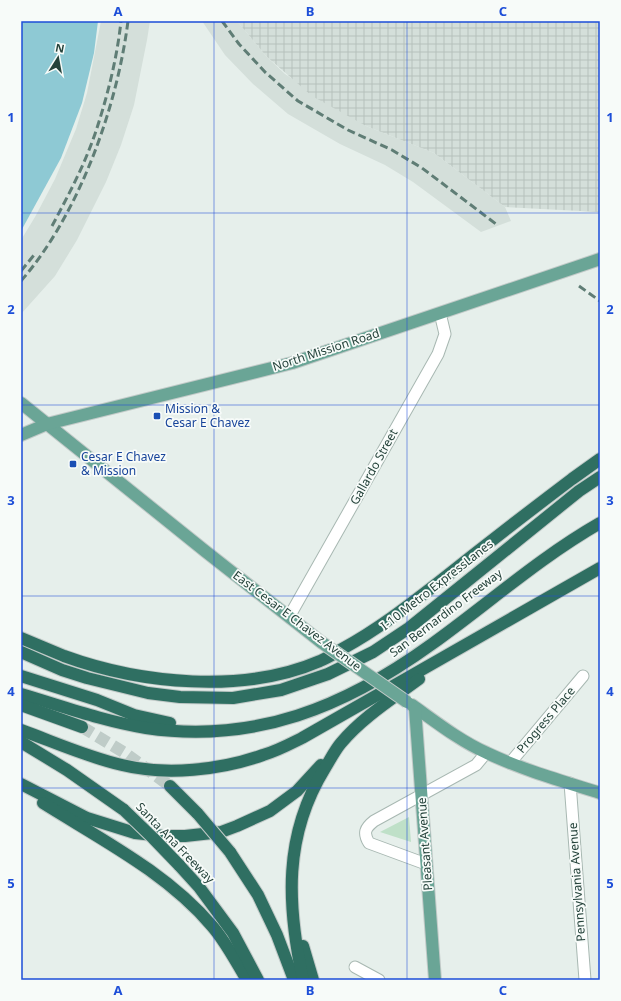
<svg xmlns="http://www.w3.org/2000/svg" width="621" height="1001" viewBox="0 0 621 1001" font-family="'Noto Sans',sans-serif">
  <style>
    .built { fill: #d4dfda }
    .industrial { fill: url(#industrial-grid) }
    .green { fill: #bfe0c8 }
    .water { fill: #8ec9d4 }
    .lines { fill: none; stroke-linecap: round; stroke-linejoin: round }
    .highway-tunnel { stroke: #bfccc8; stroke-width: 12; stroke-dasharray: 12 6; stroke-linecap: butt }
    .minor-casing { stroke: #a8b8b2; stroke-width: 13 }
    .major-casing { stroke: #c2cac8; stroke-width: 14 }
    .highway-casing { stroke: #c2cac8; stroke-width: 14 }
    .minor { stroke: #fff; stroke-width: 11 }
    .major { stroke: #6aa596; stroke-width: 12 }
    .highway { stroke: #2f6f62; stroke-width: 12 }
    .rail { stroke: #5f7d75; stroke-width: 3; stroke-dasharray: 8 4; stroke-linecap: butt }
    .major-bridge-casing { stroke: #c2cac8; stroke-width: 14; stroke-linecap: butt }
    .highway-bridge-casing { stroke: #c2cac8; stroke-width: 14; stroke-linecap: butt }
    .major-bridge { stroke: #6aa596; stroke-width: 12 }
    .highway-bridge { stroke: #2f6f62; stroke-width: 12 }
    .grid { fill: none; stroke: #1d4ed8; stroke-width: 1; stroke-opacity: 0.55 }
    .transit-dot { fill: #1a4fb4; stroke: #f7fbf9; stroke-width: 1.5 }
    .labels { text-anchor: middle; stroke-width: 3.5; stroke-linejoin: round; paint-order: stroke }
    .street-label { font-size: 12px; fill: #24423a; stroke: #f7fbf9 }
    .transit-label { font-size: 12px; fill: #164399; stroke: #f7fbf9; text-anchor: start }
    .neatline { fill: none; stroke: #1d4ed8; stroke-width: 1.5 }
    .grid-label { font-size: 13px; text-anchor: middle; font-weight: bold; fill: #1d4ed8 }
  </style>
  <defs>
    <pattern id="industrial-grid" width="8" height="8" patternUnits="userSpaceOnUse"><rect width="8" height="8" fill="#d4dfda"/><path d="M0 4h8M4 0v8" fill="none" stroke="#b6c1bc"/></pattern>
  </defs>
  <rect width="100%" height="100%" fill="#e6efeb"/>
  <g class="built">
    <path d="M101,21H150L147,40L134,105L121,145L106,182L77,240L55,276L21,314V240L35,217L55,179L76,129L87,93Z"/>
    <path d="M202,21H237L266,56L285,74L366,126L434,153L505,207L511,221L481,232L413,182L385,165L340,144L288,114L253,84L225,55Z"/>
  </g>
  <path class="industrial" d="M237,21H600V212L505,207L434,153L366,126L312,96L266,56Z"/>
  <path class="green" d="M409,817L411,842L380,832Z"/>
  <path class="water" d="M21,21H98L94,53L82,103L61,158L21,231Z"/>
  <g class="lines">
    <path class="highway-tunnel" d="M82,727L125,753L170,786"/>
    <defs>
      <g id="minor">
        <path d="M289,617L438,354L445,334L440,313"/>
        <path d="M510,763L583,676"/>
        <path d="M570,783L585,980"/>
        <path d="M426,864L369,843C363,833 365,828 374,821L476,765L486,753"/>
        <path d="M355,967L379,980"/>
      </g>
      <g id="major">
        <path d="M21,403L205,551L321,642"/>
        <path d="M21,435L47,424L292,363L600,259"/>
        <path d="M412,705C436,722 460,741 487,753C523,770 562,781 600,793"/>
        <path d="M415,708L435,980"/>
      </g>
      <g id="highway">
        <path d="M21,638C35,644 50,650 64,656C141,684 244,694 320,661C328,658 335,653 342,649C377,630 408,606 439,582C483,547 527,513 572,479L600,459"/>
        <path d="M21,652L62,670L87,678L148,693L180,697L233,698L281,690L328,674L373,652L409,628L579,491L600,477"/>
        <path d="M21,676L97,700L134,715L170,723"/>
        <path d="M21,694C62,706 103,721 146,728C255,744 345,707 432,644C489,603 539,558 600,523"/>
        <path d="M21,705L82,727"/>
        <path d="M21,730C54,742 87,757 122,765C166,776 221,770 263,755C277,751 290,744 302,738L600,568"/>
        <path d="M21,742L67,770L124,810"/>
        <path d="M21,784L87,818L135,833L163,836H185L221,832L237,826L270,811L297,791L321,765"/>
        <path d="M170,786L198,814"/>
        <path d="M43,803C102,840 167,873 212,926C226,942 236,962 247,980"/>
        <path d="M230,852L258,895L277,935L294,980"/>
        <path d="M179,865L199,887L233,933L258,980"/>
        <path d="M303,946L313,980"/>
        <path d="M303,980C287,905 283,836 325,768C330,760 335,750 341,743C363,717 392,699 419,679"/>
      </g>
    </defs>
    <use href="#minor" class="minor-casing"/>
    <use href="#major" class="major-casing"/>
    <use href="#highway" class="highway-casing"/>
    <use href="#minor" class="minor"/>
    <use href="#major" class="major"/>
    <use href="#highway" class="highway"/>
    <g class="rail">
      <path d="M222,21L239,44L265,72L298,101L348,130L392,150L422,168L496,224"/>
      <path d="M52,226C68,196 84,166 95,134C107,98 117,59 121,21"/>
      <path d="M21,271L34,255"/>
      <path d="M21,281C79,214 117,108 128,21"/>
      <path d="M579,286L600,301"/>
    </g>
    <defs>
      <path id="major-bridge" d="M321,642L407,702"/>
      <g id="highway-bridge">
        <path d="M124,810L153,838L179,865"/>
        <path d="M198,814L230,852"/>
      </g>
    </defs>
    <use href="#major-bridge" class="major-bridge-casing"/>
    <use href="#highway-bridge" class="highway-bridge-casing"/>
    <use href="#major-bridge" class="major-bridge"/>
    <use href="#highway-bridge" class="highway-bridge"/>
  </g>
  <path class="grid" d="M214,21V980M407,21V980M21,213H600M21,405H600M21,596H600M21,788H600"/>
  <g class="transit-dot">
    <rect x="153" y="412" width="8" height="8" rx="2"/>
    <rect x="69" y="460" width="8" height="8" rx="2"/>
  </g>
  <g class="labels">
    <g class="street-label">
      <text transform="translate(326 350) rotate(-18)" y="4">North Mission Road</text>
      <text transform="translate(374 467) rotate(-61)" y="4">Gallardo Street</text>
      <text transform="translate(437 585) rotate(-38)" y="4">I-10 Metro ExpressLanes</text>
      <text transform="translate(446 613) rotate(-37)" y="4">San Bernardino Freeway</text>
      <text transform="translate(297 621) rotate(37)" y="4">East Cesar E Chavez Avenue</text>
      <text transform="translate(546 720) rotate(-50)" y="4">Progress Place</text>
      <text transform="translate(175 843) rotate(46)" y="4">Santa Ana Freeway</text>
      <text transform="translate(425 844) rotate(-94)" y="4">Pleasant Avenue</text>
      <text transform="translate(577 882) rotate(-94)" y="4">Pennsylvania Avenue</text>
    </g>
    <g class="transit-label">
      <text x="165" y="413">Mission &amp;<tspan x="165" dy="14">Cesar E Chavez</tspan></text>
      <text x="81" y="461">Cesar E Chavez<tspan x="81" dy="14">&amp; Mission</tspan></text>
    </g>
  </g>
  <rect width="621" height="1001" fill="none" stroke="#f7fbf9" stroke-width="44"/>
  <g transform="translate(58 58) rotate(11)" stroke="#f7fbf9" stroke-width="3" paint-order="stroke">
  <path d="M0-3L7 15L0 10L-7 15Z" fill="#24423a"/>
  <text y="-6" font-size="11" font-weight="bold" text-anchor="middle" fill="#24423a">N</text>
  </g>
  <rect x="22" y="22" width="577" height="957" class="neatline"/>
  <g class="grid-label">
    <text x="118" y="16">A</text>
    <text x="310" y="16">B</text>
    <text x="503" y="16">C</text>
    <text x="11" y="122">1</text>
    <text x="610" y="122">1</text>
    <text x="11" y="314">2</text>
    <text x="610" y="314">2</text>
    <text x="11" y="505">3</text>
    <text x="610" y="505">3</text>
    <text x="11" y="696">4</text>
    <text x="610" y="696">4</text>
    <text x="11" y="888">5</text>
    <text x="610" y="888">5</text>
    <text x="118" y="995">A</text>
    <text x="310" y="995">B</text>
    <text x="503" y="995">C</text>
  </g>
</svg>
